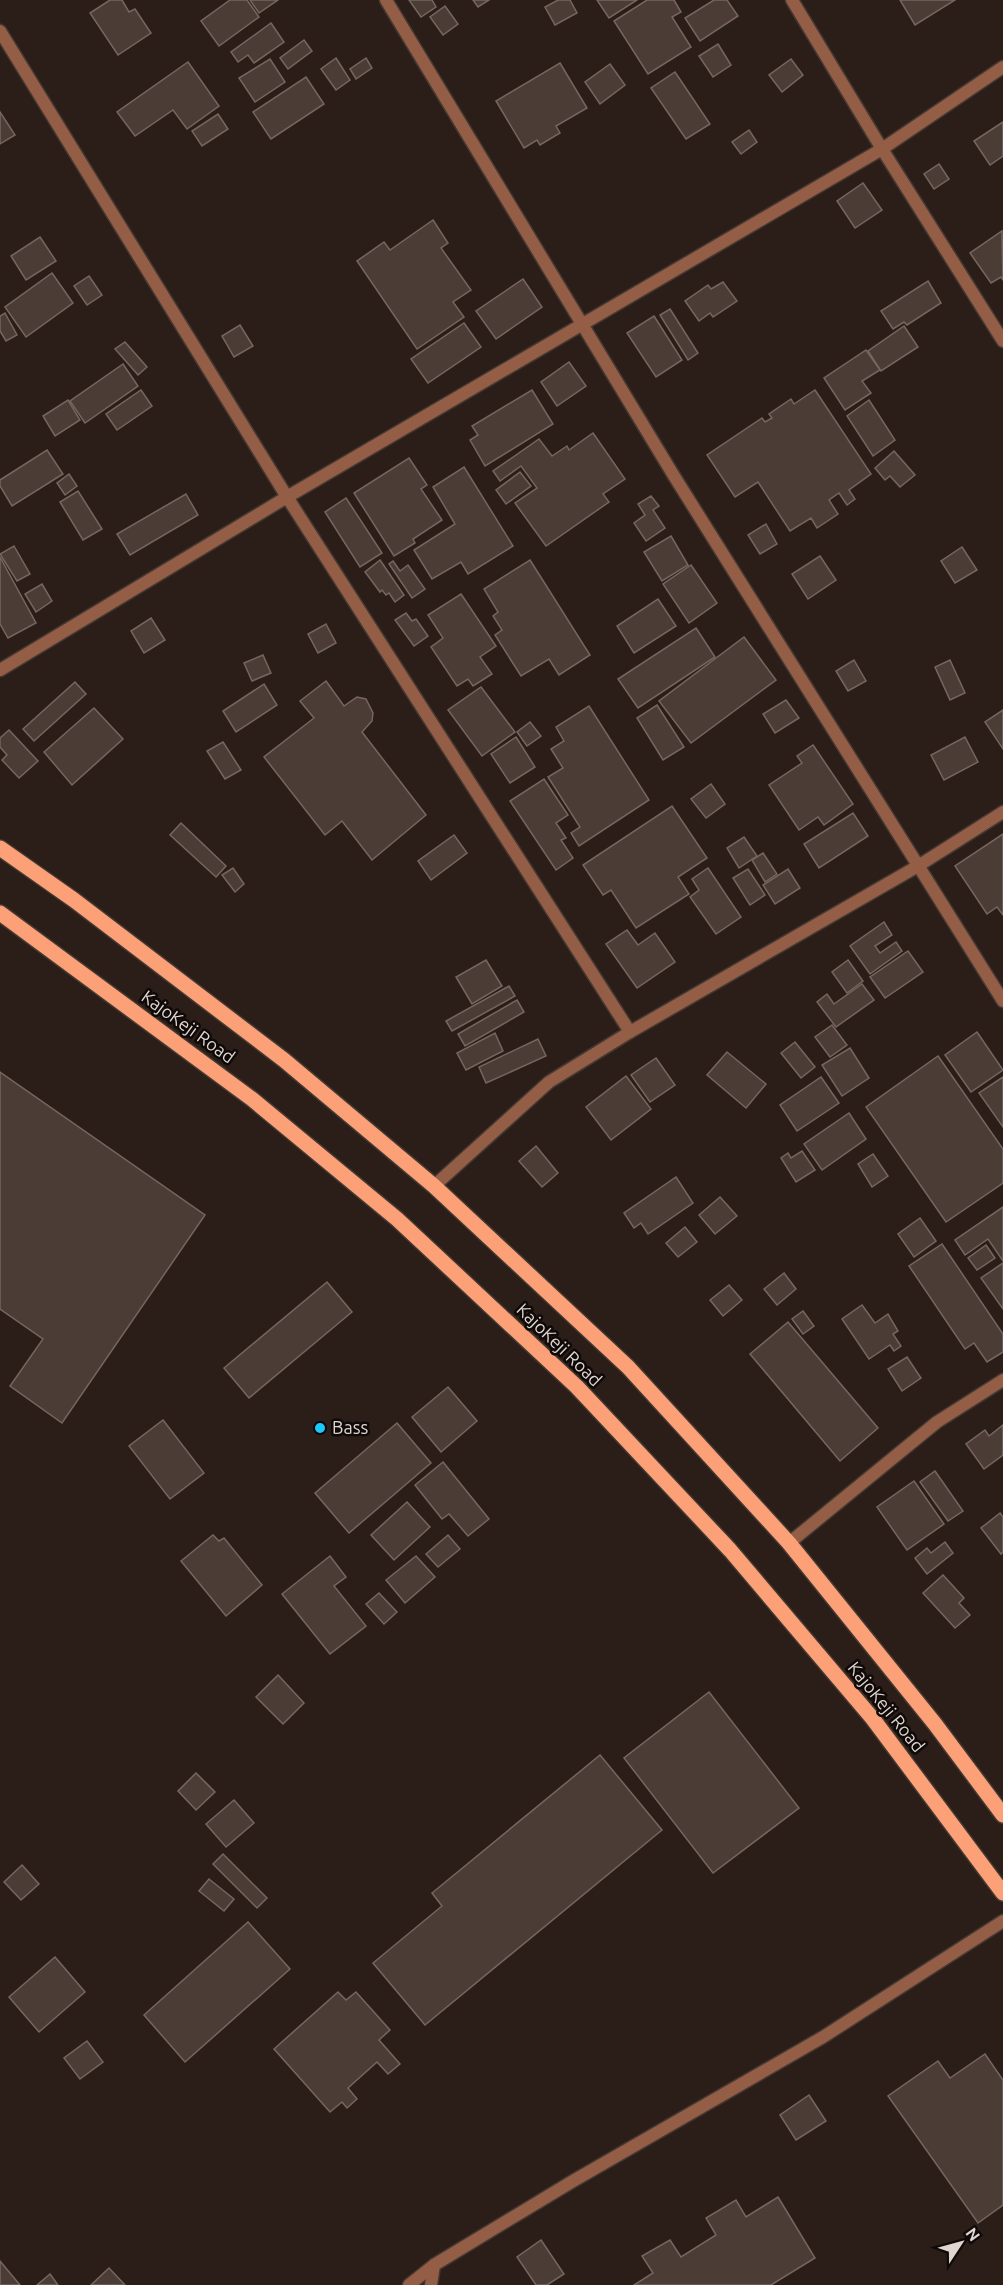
<svg xmlns="http://www.w3.org/2000/svg" width="1003" height="2285" viewBox="0 0 1003 2285" font-family="Ubuntu,sans-serif">
  <style>
    .building { fill: #4b3d36; stroke: #76665f; stroke-width: 1.5 }
    .lines { fill: none; stroke-linecap: round; stroke-linejoin: round }
    .lane-casing { stroke: #443832; stroke-width: 15 }
    .street-casing { stroke: #443832; stroke-width: 15 }
    .primary-casing { stroke: #443832; stroke-width: 18 }
    .lane { stroke: #945d45; stroke-width: 12 }
    .street { stroke: #945d45; stroke-width: 12 }
    .primary { stroke: #fba077; stroke-width: 15 }
    .poi-dot { fill: #19cafc; stroke: #0f0907; stroke-width: 2 }
    .labels { text-anchor: middle; stroke-width: 5; stroke-linejoin: round; paint-order: stroke }
    .street-label { font-size: 18px; fill: #dfd6d2; stroke: #0f0907 }
    .poi-label { font-size: 18px; fill: #dfd6d2; stroke: #0f0907; text-anchor: start }
  </style>
  <rect width="100%" height="100%" fill="#2b1e18"/>
  <g class="building">
    <path d="M110,0H122L129,12L135,9L151,33L118,55L90,13Z"/>
    <path d="M230,0H247L259,17L219,46L201,21Z"/>
    <path d="M250,0H278L259,13Z"/>
    <path d="M409,0H432L436,7L421,17Z"/>
    <path d="M473,0H489L478,7Z"/>
    <path d="M558,0H570L577,13L555,25L545,7Z"/>
    <path d="M597,0H637L609,18Z"/>
    <path d="M647,0H674L681,12L672,17L691,47L648,74L614,21Z"/>
    <path d="M714,0H727L738,16L700,41L685,18Z"/>
    <path d="M900,0H955L915,25Z"/>
    <path d="M445,6L458,24L443,35L430,17Z"/>
    <path d="M271,23L284,42L254,63L248,55L238,62L231,52Z"/>
    <path d="M304,40L312,51L288,69L280,58Z"/>
    <path d="M718,44L731,65L713,77L699,56Z"/>
    <path d="M336,58L350,80L336,90L321,69Z"/>
    <path d="M366,58L372,68L356,79L350,69Z"/>
    <path d="M270,59L285,82L255,102L239,78Z"/>
    <path d="M791,59L803,75L782,92L769,75Z"/>
    <path d="M188,62L219,106L187,129L173,110L135,136L117,112Z"/>
    <path d="M560,63L587,108L556,126L560,133L540,145L537,140L524,148L496,101Z"/>
    <path d="M610,64L625,85L600,104L585,82Z"/>
    <path d="M675,72L710,124L686,139L651,88Z"/>
    <path d="M306,77L324,104L271,139L253,112Z"/>
    <path d="M0,112L15,135L0,144Z"/>
    <path d="M218,114L228,129L202,146L192,131Z"/>
    <path d="M1003,122V156L990,165L974,141Z"/>
    <path d="M749,130L757,142L741,154L732,142Z"/>
    <path d="M939,164L949,179L934,189L924,174Z"/>
    <path d="M863,183L882,210L855,228L837,201Z"/>
    <path d="M433,220L448,243L441,248L471,290L453,302L464,317L417,349L357,261L384,242L390,250Z"/>
    <path d="M1002,231L1003,280L1001,277L991,283L970,253Z"/>
    <path d="M40,237L56,261L26,280L11,256Z"/>
    <path d="M52,273L73,303L26,337L5,307Z"/>
    <path d="M89,276L102,295L87,305L74,286Z"/>
    <path d="M523,279L542,307L496,339L476,311Z"/>
    <path d="M928,281L941,303L907,325L904,322L893,329L881,311Z"/>
    <path d="M723,282L737,301L713,317L710,313L699,321L685,301L708,285L711,289Z"/>
    <path d="M670,309L698,353L688,360L660,315Z"/>
    <path d="M5,313L17,335L6,341L0,331V316Z"/>
    <path d="M654,316L682,360L656,377L627,333Z"/>
    <path d="M464,323L481,347L428,383L411,359Z"/>
    <path d="M240,325L253,346L234,357L222,336Z"/>
    <path d="M904,326L918,347L881,371L868,351Z"/>
    <path d="M125,342L147,367L138,375L115,349Z"/>
    <path d="M866,350L880,370L862,381L871,393L845,410L824,378Z"/>
    <path d="M569,362L586,386L557,406L541,382Z"/>
    <path d="M123,364L138,386L85,423L70,401Z"/>
    <path d="M141,390L152,406L117,430L106,414Z"/>
    <path d="M532,390L553,424L485,466L470,440L478,435L472,426Z"/>
    <path d="M815,390L871,474L849,490L855,499L847,505L839,493L829,500L838,514L817,528L811,518L790,531L758,482L735,497L707,455L762,418L765,422L772,418L769,414L791,399L794,404Z"/>
    <path d="M68,400L80,420L55,436L43,416Z"/>
    <path d="M869,400L895,440L873,456L847,416Z"/>
    <path d="M593,433L625,479L603,494L609,502L546,546L515,503L537,488L521,466L500,481L493,471L539,439L552,456L567,446L569,450Z"/>
    <path d="M47,450L63,474L12,506L0,486V480Z"/>
    <path d="M894,451L915,475L900,487L890,476L885,480L875,468Z"/>
    <path d="M409,458L427,485L421,489L442,520L413,539L415,543L394,556L354,493Z"/>
    <path d="M464,467L513,546L468,574L461,562L432,579L414,550L455,524L433,487Z"/>
    <path d="M520,472L531,486L506,504L496,490Z"/>
    <path d="M69,474L77,486L65,495L57,483Z"/>
    <path d="M78,491L102,529L83,540L60,502Z"/>
    <path d="M186,494L198,515L130,555L117,534Z"/>
    <path d="M651,496L659,506L653,510L665,528L646,541L634,523L645,515L638,504Z"/>
    <path d="M346,498L382,553L360,567L325,512Z"/>
    <path d="M766,524L777,544L760,554L748,535Z"/>
    <path d="M671,536L688,565L662,581L644,552Z"/>
    <path d="M14,546L30,574L17,581L0,554Z"/>
    <path d="M962,547L977,570L955,583L941,561Z"/>
    <path d="M820,556L836,580L808,599L792,574Z"/>
    <path d="M0,557L36,623L8,638L0,624Z"/>
    <path d="M380,560L404,595L395,602L389,593L386,595L382,590L380,592L365,572Z"/>
    <path d="M530,560L590,655L559,675L549,659L521,676L495,635L502,630L493,616L498,612L484,589Z"/>
    <path d="M393,561L400,571L408,565L425,589L412,598L389,564Z"/>
    <path d="M691,565L717,603L689,623L663,584Z"/>
    <path d="M42,584L52,601L36,612L25,594Z"/>
    <path d="M461,594L496,646L480,657L492,674L473,686L468,679L457,686L431,647L443,638L428,615Z"/>
    <path d="M658,599L676,626L634,653L617,626Z"/>
    <path d="M406,613L412,621L416,619L428,636L414,646L395,620Z"/>
    <path d="M151,618L165,640L144,653L131,631Z"/>
    <path d="M326,624L336,643L318,653L308,634Z"/>
    <path d="M696,628L715,657L638,708L618,679Z"/>
    <path d="M744,637L776,680L691,743L659,701Z"/>
    <path d="M263,655L271,673L252,681L244,663Z"/>
    <path d="M854,660L866,681L848,691L836,671Z"/>
    <path d="M950,660L965,693L950,700L935,667Z"/>
    <path d="M326,681L344,706L357,697L366,699L373,713L372,721L362,732L426,815L372,860L342,821L325,835L264,757L314,718L300,701Z"/>
    <path d="M75,682L86,694L34,741L23,729Z"/>
    <path d="M264,684L277,705L236,732L223,711Z"/>
    <path d="M481,687L515,732L482,756L448,710Z"/>
    <path d="M786,700L799,718L775,733L763,714Z"/>
    <path d="M657,705L684,747L663,760L637,718Z"/>
    <path d="M589,706L649,800L579,846L571,833L580,827L548,777L563,768L551,749L564,741L556,727Z"/>
    <path d="M94,708L123,739L72,785L44,752Z"/>
    <path d="M1003,710V749L985,722Z"/>
    <path d="M530,722L541,736L527,746L517,732Z"/>
    <path d="M9,730L38,761L19,778L2,760L7,755L0,747V738Z"/>
    <path d="M516,737L535,767L510,783L491,754Z"/>
    <path d="M965,737L978,762L944,780L931,755Z"/>
    <path d="M223,742L241,770L225,779L207,751Z"/>
    <path d="M813,745L853,804L824,825L818,817L799,830L769,785L802,763L797,756Z"/>
    <path d="M544,779L568,815L556,823L566,838L561,840L573,858L556,870L510,801Z"/>
    <path d="M711,784L725,804L706,818L691,799Z"/>
    <path d="M672,806L707,858L678,877L689,894L636,928L611,890L603,895L583,865Z"/>
    <path d="M853,813L868,836L819,868L804,844Z"/>
    <path d="M181,823L226,866L216,877L170,835Z"/>
    <path d="M1003,834V915L997,907L987,914L955,866Z"/>
    <path d="M454,835L467,853L431,880L418,861Z"/>
    <path d="M744,837L757,856L739,868L727,848Z"/>
    <path d="M763,853L777,874L765,882L752,860Z"/>
    <path d="M233,868L244,884L235,892L222,875Z"/>
    <path d="M708,868L741,917L716,934L690,897L699,890L692,879Z"/>
    <path d="M748,869L765,895L750,905L733,878Z"/>
    <path d="M788,869L800,888L775,904L763,885Z"/>
    <path d="M884,922L892,935L875,946L880,953L896,942L902,951L870,974L850,946Z"/>
    <path d="M627,930L638,945L655,933L675,962L637,988L606,944Z"/>
    <path d="M908,951L923,972L885,998L870,977Z"/>
    <path d="M486,960L502,986L472,1004L456,977Z"/>
    <path d="M848,960L863,981L847,993L832,972Z"/>
    <path d="M862,984L874,1000L836,1027L817,1002L827,994L834,1004Z"/>
    <path d="M509,986L515,996L452,1031L446,1021Z"/>
    <path d="M517,1000L524,1012L465,1046L458,1034Z"/>
    <path d="M832,1025L847,1045L830,1057L815,1037Z"/>
    <path d="M977,1032L1003,1070L971,1092L945,1055Z"/>
    <path d="M495,1033L503,1051L466,1070L457,1053Z"/>
    <path d="M538,1039L546,1056L486,1083L479,1067Z"/>
    <path d="M795,1042L815,1067L801,1078L781,1053Z"/>
    <path d="M850,1048L869,1078L842,1096L822,1065Z"/>
    <path d="M727,1052L766,1084L746,1108L707,1075Z"/>
    <path d="M938,1056L1003,1149V1183L946,1222L866,1107Z"/>
    <path d="M656,1058L675,1085L650,1102L631,1075Z"/>
    <path d="M0,1072L205,1215L62,1423L10,1386L43,1339L0,1309Z"/>
    <path d="M626,1076L651,1109L611,1140L586,1107Z"/>
    <path d="M821,1077L839,1103L797,1131L780,1105Z"/>
    <path d="M1003,1077V1127L979,1093Z"/>
    <path d="M849,1113L866,1139L822,1170L804,1144Z"/>
    <path d="M536,1146L558,1173L542,1187L519,1161Z"/>
    <path d="M802,1151L815,1170L796,1182L781,1158L788,1153L791,1158Z"/>
    <path d="M873,1154L888,1176L872,1187L858,1164Z"/>
    <path d="M676,1177L693,1203L648,1234L641,1223L634,1228L624,1213Z"/>
    <path d="M720,1197L737,1216L715,1234L699,1215Z"/>
    <path d="M1003,1207V1261L988,1239L965,1255L955,1240Z"/>
    <path d="M920,1218L936,1241L914,1257L898,1234Z"/>
    <path d="M685,1227L697,1242L678,1257L666,1243Z"/>
    <path d="M942,1244L1003,1334V1352L987,1362L974,1343L965,1349L909,1266Z"/>
    <path d="M986,1245L995,1258L977,1270L968,1258Z"/>
    <path d="M1003,1263V1309L981,1278Z"/>
    <path d="M784,1273L796,1289L777,1305L764,1289Z"/>
    <path d="M327,1282L352,1312L249,1398L224,1368Z"/>
    <path d="M729,1285L742,1300L723,1316L710,1300Z"/>
    <path d="M862,1305L875,1323L888,1314L898,1331L893,1334L901,1346L894,1351L890,1345L869,1359L842,1319Z"/>
    <path d="M803,1311L814,1326L803,1334L792,1319Z"/>
    <path d="M788,1322L878,1428L840,1461L750,1354Z"/>
    <path d="M907,1357L921,1378L902,1391L888,1369Z"/>
    <path d="M448,1387L477,1421L441,1452L412,1417Z"/>
    <path d="M163,1420L204,1473L170,1499L129,1446Z"/>
    <path d="M397,1423L431,1463L349,1533L315,1493Z"/>
    <path d="M1003,1425V1455L984,1469L966,1444L985,1430L989,1436Z"/>
    <path d="M443,1462L489,1519L468,1536L449,1514L442,1519L415,1485Z"/>
    <path d="M935,1471L963,1511L948,1521L920,1482Z"/>
    <path d="M914,1481L944,1524L907,1550L877,1507Z"/>
    <path d="M407,1502L430,1527L394,1560L371,1535Z"/>
    <path d="M1000,1513L1003,1517V1552L1001,1554L981,1528Z"/>
    <path d="M213,1535L219,1541L224,1538L262,1585L226,1616L181,1561Z"/>
    <path d="M448,1535L460,1549L438,1567L426,1554Z"/>
    <path d="M945,1542L953,1553L927,1574L915,1558L927,1548L931,1553Z"/>
    <path d="M330,1556L346,1577L334,1586L366,1626L330,1654L282,1594Z"/>
    <path d="M416,1556L435,1577L405,1603L386,1580Z"/>
    <path d="M943,1575L964,1598L959,1603L970,1615L955,1628L923,1593Z"/>
    <path d="M379,1593L397,1612L384,1624L366,1604Z"/>
    <path d="M278,1675L304,1703L283,1724L256,1697Z"/>
    <path d="M709,1692L799,1808L713,1873L624,1758Z"/>
    <path d="M600,1755L662,1830L425,2025L373,1963L442,1906L432,1893Z"/>
    <path d="M196,1773L215,1792L196,1810L178,1791Z"/>
    <path d="M234,1800L254,1823L226,1847L206,1824Z"/>
    <path d="M223,1854L267,1898L257,1908L213,1864Z"/>
    <path d="M22,1865L39,1884L21,1900L4,1882Z"/>
    <path d="M209,1879L234,1899L224,1911L199,1891Z"/>
    <path d="M248,1922L290,1969L185,2062L144,2015Z"/>
    <path d="M55,1957L85,1992L39,2032L9,1997Z"/>
    <path d="M338,1992L346,2000L356,1992L390,2030L379,2040L400,2064L388,2074L377,2062L348,2088L357,2099L347,2108L342,2102L330,2112L274,2049Z"/>
    <path d="M87,2041L103,2062L80,2079L64,2058Z"/>
    <path d="M985,2054L1003,2080V2205L978,2223L888,2096L938,2061L950,2078Z"/>
    <path d="M809,2095L826,2121L796,2140L780,2115Z"/>
    <path d="M778,2197L815,2258L771,2285H634L653,2273L642,2256L670,2240L681,2257L716,2235L706,2218L736,2200L746,2217Z"/>
    <path d="M541,2240L564,2274L547,2285H536L517,2257Z"/>
    <path d="M0,2261L20,2285H0Z"/>
    <path d="M109,2268L125,2285H91Z"/>
    <path d="M50,2274L58,2285H37Z"/>
  </g>
  <g class="lines">
    <defs>
      <g id="lane">
        <path d="M409,2285L434,2265L573,2181L823,2037L1003,1921"/>
        <path d="M431,2285L434,2265"/>
      </g>
      <g id="street">
        <path d="M386,0L674,476L1003,1001"/>
        <path d="M792,0L882,149L1003,341"/>
        <path d="M0,31L287,497L630,1032"/>
        <path d="M0,670L287,497L882,149L1003,67"/>
        <path d="M434,1186L549,1082L630,1032L918,866L1003,812"/>
        <path d="M789,1543L937,1422L1003,1380"/>
      </g>
      <g id="primary">
        <path d="M0,848L74,900L284,1060L434,1186L628,1367L789,1543L935,1724L1003,1815"/>
        <path d="M0,913L252,1099L397,1219L577,1387L730,1550L873,1719L1003,1893"/>
      </g>
    </defs>
    <use href="#lane" class="lane-casing"/>
    <use href="#street" class="street-casing"/>
    <use href="#primary" class="primary-casing"/>
    <use href="#lane" class="lane"/>
    <use href="#street" class="street"/>
    <use href="#primary" class="primary"/>
  </g>
  <circle class="poi-dot" cx="320" cy="1428" r="6"/>
  <g class="labels">
    <g class="street-label">
      <text transform="translate(188 1027) rotate(36)" y="6">KajoKeji Road</text>
      <text transform="translate(559 1345) rotate(44)" y="6">KajoKeji Road</text>
      <text transform="translate(886 1707) rotate(51)" y="6">KajoKeji Road</text>
    </g>
    <g class="poi-label">
      <text x="332" y="1434">Bass</text>
    </g>
  </g>
  <g transform="translate(961 2243) rotate(54)" stroke="#0f0907" stroke-width="4.5" paint-order="stroke">
  <path d="M0-4.5L10 22L0 15L-10 22Z" fill="#dfd6d2"/>
  <text y="-9" font-size="16" font-weight="bold" text-anchor="middle" fill="#dfd6d2">N</text>
  </g>
</svg>
